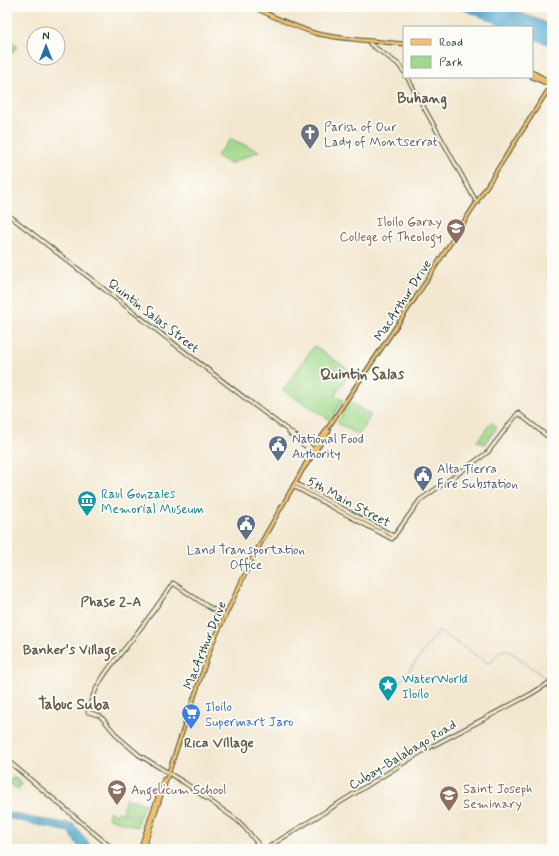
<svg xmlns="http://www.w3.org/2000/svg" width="559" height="856" viewBox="0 0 559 856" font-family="Mynerve,sans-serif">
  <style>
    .green { fill: #a1d98b; stroke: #608b60 }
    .water { fill: #51a9ce; stroke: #387381 }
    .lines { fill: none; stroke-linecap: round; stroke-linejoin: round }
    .stream { stroke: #51a9ce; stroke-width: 1 }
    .secondary-casing { stroke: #3f564b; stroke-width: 5 }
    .primary-casing { stroke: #3f564b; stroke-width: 5 }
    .secondary { stroke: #fbe6c4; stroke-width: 3 }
    .primary { stroke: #f6c06b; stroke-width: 3 }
    .labels { text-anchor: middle; stroke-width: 3.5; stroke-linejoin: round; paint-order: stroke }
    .worship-label { font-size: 13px; fill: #5b616d; stroke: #fdfcf7; text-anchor: start }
    .education-label { font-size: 13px; fill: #785e54; stroke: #fdfcf7; text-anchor: start }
    .street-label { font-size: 13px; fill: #1f3d34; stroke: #fdfcf7 }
    .service-label { font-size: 13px; fill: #4e5e75; stroke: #fdfcf7; text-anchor: start }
    .culture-label { font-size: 13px; fill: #0d838f; stroke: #fdfcf7; text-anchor: start }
    .shop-label { font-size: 13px; fill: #366cbe; stroke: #fdfcf7; text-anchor: start }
    .neighbourhood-label { font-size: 14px; font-weight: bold; fill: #605b4b; stroke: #fdfcf7 }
    .quarter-label { font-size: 15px; font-weight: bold; fill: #605b4b; stroke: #fdfcf7 }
  </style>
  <rect width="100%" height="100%" fill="#fdfcf7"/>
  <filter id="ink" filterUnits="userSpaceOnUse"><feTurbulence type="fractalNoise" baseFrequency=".025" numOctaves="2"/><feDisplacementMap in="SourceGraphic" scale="8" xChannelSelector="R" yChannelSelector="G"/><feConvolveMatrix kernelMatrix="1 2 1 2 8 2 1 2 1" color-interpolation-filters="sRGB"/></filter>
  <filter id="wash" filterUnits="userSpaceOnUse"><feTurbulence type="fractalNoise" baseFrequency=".012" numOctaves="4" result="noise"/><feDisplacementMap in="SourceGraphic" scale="16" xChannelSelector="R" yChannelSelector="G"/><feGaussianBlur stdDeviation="0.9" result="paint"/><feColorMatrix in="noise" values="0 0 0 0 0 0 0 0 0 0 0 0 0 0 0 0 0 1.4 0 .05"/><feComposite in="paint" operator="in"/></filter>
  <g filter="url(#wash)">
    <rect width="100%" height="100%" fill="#f3e7cf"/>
    <g class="green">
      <path d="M7,35L17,46L7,59Z"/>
      <path d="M231,139L259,151L230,164L216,156Z"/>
      <path d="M314,346L351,371L335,395L343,400L330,420L283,390Z"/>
      <path d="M350,402L371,415L359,435L337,423Z"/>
      <path d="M492,422L497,428L484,444L477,441Z"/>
      <path d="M13,777L22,783L18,789L9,783Z"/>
      <path d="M126,798L145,804L140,817L122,811Z"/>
      <path d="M110,811L112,813L116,814L119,812L139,819L137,827L108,818Z"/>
    </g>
    <g class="water">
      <path d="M457,7H506L552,25V46L532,38V27H506Z"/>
      <path d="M7,812L38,819L73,824L88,842L92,849H80L69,832L7,818Z"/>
    </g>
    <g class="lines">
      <path class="stream" d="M401,681L439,631L488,663L494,660L498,652L506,650L512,653L552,683"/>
    </g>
  </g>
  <g filter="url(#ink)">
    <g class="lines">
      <defs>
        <g id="secondary">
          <path d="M370,44L398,64L404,72"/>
          <path d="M407,77L477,203"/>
          <path d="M7,214C108,291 206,371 308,445L313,450"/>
          <path d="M289,433L309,449L313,450"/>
          <path d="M295,483L394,536"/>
          <path d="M293,486L392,539L420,500L459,473L488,452L518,413L552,440"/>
          <path d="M225,616L207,606L173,583C160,603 145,622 131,641C113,663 94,683 88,712L100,716L103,719L119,738L139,755L185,783L237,820L245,828L262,849"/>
          <path d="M7,760L113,849"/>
          <path d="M265,849L423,751L531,694L552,681"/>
        </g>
        <g id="primary">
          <path d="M253,7C274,17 296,28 318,34C346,40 375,41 404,44"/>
          <path d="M532,72L543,78L552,81"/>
          <path d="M532,74L552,83"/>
          <path d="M532,77L552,86"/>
          <path d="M304,468L329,431"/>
          <path d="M297,480L313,450L416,297L552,84"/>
          <path d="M140,849L164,779"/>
          <path d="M143,849L212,644L254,555L298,478"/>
        </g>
      </defs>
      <use href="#secondary" class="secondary-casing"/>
      <use href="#primary" class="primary-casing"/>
      <use href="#secondary" class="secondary"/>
      <use href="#primary" class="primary"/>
    </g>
  </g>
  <defs>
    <symbol id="church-pin" viewBox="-11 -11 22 30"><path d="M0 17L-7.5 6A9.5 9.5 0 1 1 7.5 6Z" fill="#6b7280" stroke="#fdfcf7"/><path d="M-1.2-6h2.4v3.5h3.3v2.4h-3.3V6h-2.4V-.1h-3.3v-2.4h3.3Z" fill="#fff"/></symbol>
    <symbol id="university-pin" viewBox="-11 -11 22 30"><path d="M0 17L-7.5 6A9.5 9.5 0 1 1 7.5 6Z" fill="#8d6e63" stroke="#fdfcf7"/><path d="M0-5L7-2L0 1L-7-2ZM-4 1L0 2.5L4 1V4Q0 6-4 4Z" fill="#fff"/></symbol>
    <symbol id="civic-pin" viewBox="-11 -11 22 30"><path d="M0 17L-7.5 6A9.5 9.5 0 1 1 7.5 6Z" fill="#5c6f8a" stroke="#fdfcf7"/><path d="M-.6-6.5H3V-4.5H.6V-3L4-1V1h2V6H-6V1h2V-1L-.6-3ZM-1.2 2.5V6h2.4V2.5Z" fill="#fff"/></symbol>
    <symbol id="museum-pin" viewBox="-11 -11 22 30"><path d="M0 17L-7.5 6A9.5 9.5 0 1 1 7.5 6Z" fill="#0f9aa8" stroke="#fdfcf7"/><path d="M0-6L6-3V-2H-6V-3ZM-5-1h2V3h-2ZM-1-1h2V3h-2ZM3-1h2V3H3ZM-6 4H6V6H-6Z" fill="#fff"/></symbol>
    <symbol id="sight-pin" viewBox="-11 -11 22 30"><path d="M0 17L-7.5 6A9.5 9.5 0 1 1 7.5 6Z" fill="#0f9aa8" stroke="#fdfcf7"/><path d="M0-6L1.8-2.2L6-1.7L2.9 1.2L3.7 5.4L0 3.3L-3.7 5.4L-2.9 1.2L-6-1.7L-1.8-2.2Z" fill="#fff"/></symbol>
    <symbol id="supermarket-pin" viewBox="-11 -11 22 30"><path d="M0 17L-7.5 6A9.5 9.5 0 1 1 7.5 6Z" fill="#3f7fe0" stroke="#fdfcf7"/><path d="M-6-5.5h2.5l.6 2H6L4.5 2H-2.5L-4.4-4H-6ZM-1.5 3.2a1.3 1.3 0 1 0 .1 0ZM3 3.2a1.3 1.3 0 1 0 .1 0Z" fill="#fff"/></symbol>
    <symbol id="school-pin" viewBox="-11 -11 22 30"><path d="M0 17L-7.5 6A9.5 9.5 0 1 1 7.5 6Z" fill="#8d6e63" stroke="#fdfcf7"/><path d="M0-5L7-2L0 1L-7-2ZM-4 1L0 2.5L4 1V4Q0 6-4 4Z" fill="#fff"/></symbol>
  </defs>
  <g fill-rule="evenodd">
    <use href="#church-pin" x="299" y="122" width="22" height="30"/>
    <use href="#university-pin" x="445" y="217" width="22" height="30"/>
    <use href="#civic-pin" x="267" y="434" width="22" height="30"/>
    <use href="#civic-pin" x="412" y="464" width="22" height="30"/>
    <use href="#museum-pin" x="76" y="489" width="22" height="30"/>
    <use href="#civic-pin" x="235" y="513" width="22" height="30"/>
    <use href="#sight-pin" x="377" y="674" width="22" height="30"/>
    <use href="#supermarket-pin" x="180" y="702" width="22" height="30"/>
    <use href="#school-pin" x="106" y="778" width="22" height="30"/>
    <use href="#university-pin" x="438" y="784" width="22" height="30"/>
  </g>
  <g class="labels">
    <g class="worship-label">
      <text x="324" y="131">Parish of Our<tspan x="324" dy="15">Lady of Montserrat</tspan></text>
    </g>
    <g class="education-label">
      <text x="442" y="226" text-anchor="end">Iloilo Garay<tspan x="442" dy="15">College of Theology</tspan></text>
      <text x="463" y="793">Saint Joseph<tspan x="463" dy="15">Seminary</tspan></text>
      <text x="131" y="794">Angelicum School</text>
    </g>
    <g class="street-label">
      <text transform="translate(402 300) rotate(-57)" y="5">MacArthur Drive</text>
      <text transform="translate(154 315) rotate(38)" y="5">Quintin Salas Street</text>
      <text transform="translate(349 501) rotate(28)" y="5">5th Main Street</text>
      <text transform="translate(204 645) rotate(-68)" y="5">MacArthur Drive</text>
      <text transform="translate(402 754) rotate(-31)" y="5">Cubay-Balabago Road</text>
    </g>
    <g class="service-label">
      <text x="292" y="443">National Food<tspan x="292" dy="15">Authority</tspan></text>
      <text x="437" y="473">Alta Tierra<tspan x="437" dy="15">Fire Substation</tspan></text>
      <text x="246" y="554" text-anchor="middle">Land Transportation<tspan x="246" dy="15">Office</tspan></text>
    </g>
    <g class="culture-label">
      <text x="101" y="498">Raul Gonzales<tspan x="101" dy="15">Memorial Museum</tspan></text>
      <text x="402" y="683">WaterWorld<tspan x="402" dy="15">Iloilo</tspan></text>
    </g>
    <g class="shop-label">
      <text x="205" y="711">Iloilo<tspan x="205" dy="15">Supermart Jaro</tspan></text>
    </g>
    <g class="neighbourhood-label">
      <text x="111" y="606">Phase 2-A</text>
      <text x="70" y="654">Banker's Village</text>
      <text x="219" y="747">Rica Village</text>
    </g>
    <g class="quarter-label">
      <text x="422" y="103">Buhang</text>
      <text x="362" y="379">Quintin Salas</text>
      <text x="74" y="709">Tabuc Suba</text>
    </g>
  </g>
  <rect width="559" height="856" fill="none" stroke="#fdfcf7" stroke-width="24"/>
  <rect x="403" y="26" width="130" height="52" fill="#fdfcf7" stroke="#a4b0a9"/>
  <rect x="411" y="39" width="20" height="6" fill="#f6c06b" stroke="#a4b0a9"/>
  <text x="439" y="46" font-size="12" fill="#1f3d34">Road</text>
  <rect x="411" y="56" width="20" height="12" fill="#a1d98b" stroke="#a4b0a9"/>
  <text x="439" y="66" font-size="12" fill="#1f3d34">Park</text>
  <g transform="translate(46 46)"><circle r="19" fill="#fdfcf7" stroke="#a4b0a9"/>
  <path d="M0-3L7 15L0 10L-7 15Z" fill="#1f6fb2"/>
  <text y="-6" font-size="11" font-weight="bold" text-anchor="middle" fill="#1f3d34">N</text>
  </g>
</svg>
